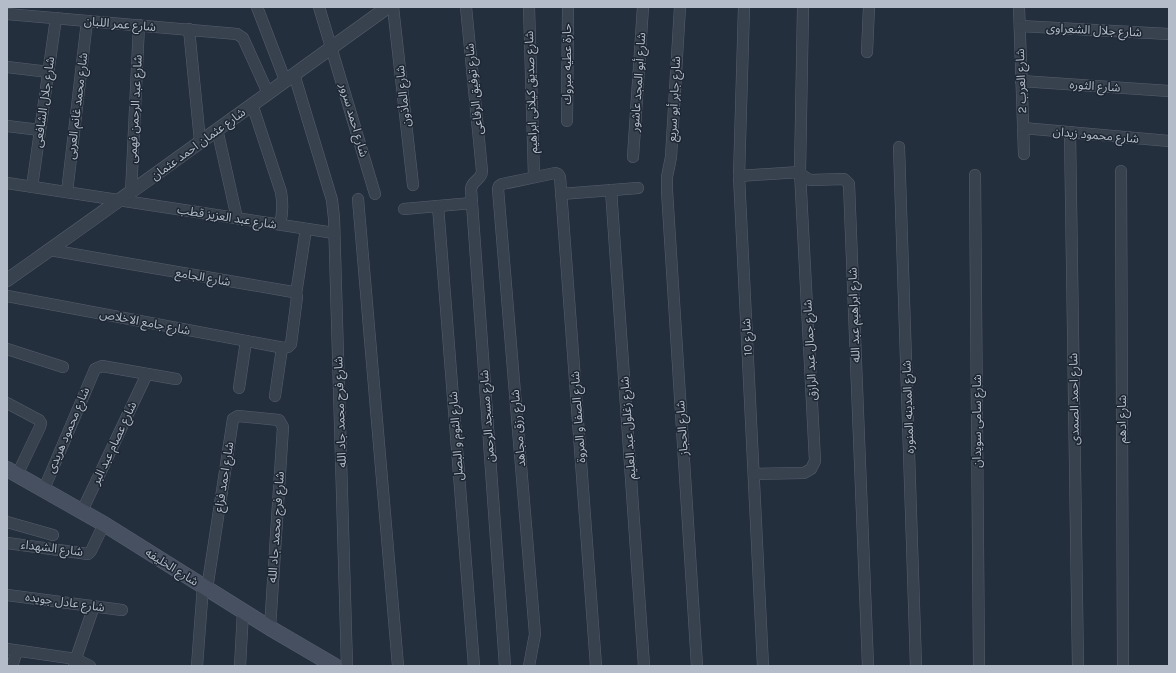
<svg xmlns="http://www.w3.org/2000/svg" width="1176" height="673" viewBox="0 0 1176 673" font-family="Karla,'Noto Sans Arabic',sans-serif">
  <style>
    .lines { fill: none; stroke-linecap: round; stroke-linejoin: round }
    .minor-casing { stroke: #565f6c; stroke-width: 12 }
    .tertiary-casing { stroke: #565f6c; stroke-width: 14 }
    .secondary-casing { stroke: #565f6c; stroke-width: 16 }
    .minor { stroke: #38414e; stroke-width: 11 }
    .tertiary { stroke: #38414e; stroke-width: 13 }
    .secondary { stroke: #465061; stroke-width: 15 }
    .labels { text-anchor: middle; stroke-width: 3; stroke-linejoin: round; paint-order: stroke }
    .street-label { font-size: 12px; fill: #b4bcc9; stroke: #1d2633 }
  </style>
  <rect width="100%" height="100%" fill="#242f3e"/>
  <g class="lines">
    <defs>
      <g id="minor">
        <path d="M257,7L285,80"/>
        <path d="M319,7L375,194"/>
        <path d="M393,7L413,185"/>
        <path d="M466,7L482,171C482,180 472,180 471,189L505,666"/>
        <path d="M529,7L534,177"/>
        <path d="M680,7L671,157L667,177V191L697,666"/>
        <path d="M744,7L739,176L763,666"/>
        <path d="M1019,7L1024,154"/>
        <path d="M7,14L237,34L243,38L268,93"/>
        <path d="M1020,26L1169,34"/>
        <path d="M189,29L200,141"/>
        <path d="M867,52L869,7"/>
        <path d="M7,67L49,72"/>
        <path d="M294,74L332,200L334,218L347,666"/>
        <path d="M1021,81L1169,91"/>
        <path d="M252,104L281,192C283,204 283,213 280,224"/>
        <path d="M567,121L568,7"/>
        <path d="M7,126L40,130"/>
        <path d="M1023,128L1169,141"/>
        <path d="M217,129L237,218"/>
        <path d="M1070,132L1078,666"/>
        <path d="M899,147L916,666"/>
        <path d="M633,157L643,7"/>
        <path d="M1121,171L1123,666"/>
        <path d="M800,172L802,175L810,180L844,179L849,184L868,666"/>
        <path d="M975,175L979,666"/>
        <path d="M739,176L800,172"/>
        <path d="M7,183L334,233"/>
        <path d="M32,187L56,18"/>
        <path d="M611,190L644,666"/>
        <path d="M67,192L87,21"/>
        <path d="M131,193L139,25"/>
        <path d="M561,194L638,188"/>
        <path d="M358,199L398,666"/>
        <path d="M438,206L474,666"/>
        <path d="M404,209L472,203"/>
        <path d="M296,294L306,229"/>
        <path d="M7,296L284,348L288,347L291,344L297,297L296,294L293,292L50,250"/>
        <path d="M7,349L63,367"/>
        <path d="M239,388L246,341"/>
        <path d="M275,396L282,348"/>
        <path d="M7,403L39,420L41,423L40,427L17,475"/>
        <path d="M754,474L804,473L811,469L815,461L800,172L803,7"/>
        <path d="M44,489L95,369L102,366L176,379"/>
        <path d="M82,511L147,374"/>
        <path d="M7,522L53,535"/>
        <path d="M7,543L88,554L91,551L104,524"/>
        <path d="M207,589L233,419L238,416L279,420L283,427L270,628"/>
        <path d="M7,595L122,610"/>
        <path d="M7,649L76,659L90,666"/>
        <path d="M74,664L94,606"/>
        <path d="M12,666L17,651"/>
        <path d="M197,666L203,586"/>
        <path d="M240,666L243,612"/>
        <path d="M529,666L535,634L498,189L499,186L502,184L555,173L558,174L560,177L596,666"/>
      </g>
      <path id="tertiary" d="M7,280C135,190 261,98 388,7"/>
      <path id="secondary" d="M7,469L104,524L270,628L335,666"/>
    </defs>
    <use href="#minor" class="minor-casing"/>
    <use href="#tertiary" class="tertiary-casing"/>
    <use href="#secondary" class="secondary-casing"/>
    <use href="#minor" class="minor"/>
    <use href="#tertiary" class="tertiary"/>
    <use href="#secondary" class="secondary"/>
  </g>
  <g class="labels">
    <g class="street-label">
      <text transform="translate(120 24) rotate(5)" y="4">شارع عمر اللبان</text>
      <text transform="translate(1094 30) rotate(3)" y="4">شارع جلال الشعراوى</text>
      <text transform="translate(567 64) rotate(-90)" y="4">حارة عطيه مبروك</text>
      <text transform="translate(1021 81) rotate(-92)" y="4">شارع العرب 2</text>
      <text transform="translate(638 82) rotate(-86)" y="4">شارع أبو المجد عاشور</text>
      <text transform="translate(1095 86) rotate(4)" y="4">شارع الثوره</text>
      <text transform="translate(474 89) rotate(-96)" y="4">شارع توفيق الرفاعى</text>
      <text transform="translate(531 92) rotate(-92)" y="4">شارع صديق كيلانى ابراهيم</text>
      <text transform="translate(403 96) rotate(-96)" y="4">شارع المأذون</text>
      <text transform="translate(674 99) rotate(-87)" y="4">شارع جابر أبو سريع</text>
      <text transform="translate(44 102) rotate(-82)" y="4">شارع جلال الشافعى</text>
      <text transform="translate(77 106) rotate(-83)" y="4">شارع محمد غانم العربى</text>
      <text transform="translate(135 109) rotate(-87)" y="4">شارع عبد الرحمن فهمى</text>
      <text transform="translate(354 120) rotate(74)" y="4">شارع احمد سرور</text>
      <text transform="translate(1096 135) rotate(5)" y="4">شارع محمود زيدان</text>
      <text transform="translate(198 144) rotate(-36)" y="4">شارع عثمان احمد عثمان</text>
      <text transform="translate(227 217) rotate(9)" y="4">شارع عبد العزيز قطب</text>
      <text transform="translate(203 277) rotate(10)" y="4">شارع الجامع</text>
      <text transform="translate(854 315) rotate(-92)" y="4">شارع ابراهيم عبد الله</text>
      <text transform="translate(145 322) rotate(11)" y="4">شارع جامع الاخلاص</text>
      <text transform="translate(747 337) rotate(-93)" y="4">شارع 10</text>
      <text transform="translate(810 350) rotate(-93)" y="4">شارع جمال عبد الرازق</text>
      <text transform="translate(1074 399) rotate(-91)" y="4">شارع احمد الصمدى</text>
      <text transform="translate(908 407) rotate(-92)" y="4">شارع المدينه المنوره</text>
      <text transform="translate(340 412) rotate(-92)" y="4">شارع فرح محمد جاد الله</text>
      <text transform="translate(487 416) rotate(-94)" y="4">شارع مسجد الرحمن</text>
      <text transform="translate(578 417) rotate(-94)" y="4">شارع الصفا و المروة</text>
      <text transform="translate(1122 419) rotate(-90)" y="4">شارع ادهم</text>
      <text transform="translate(977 421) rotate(-90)" y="4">شارع سامى سويدان</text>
      <text transform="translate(518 428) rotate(-95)" y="4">شارع رزق مجاهد</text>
      <text transform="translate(628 428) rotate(-94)" y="4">شارع زغلول عبد العليم</text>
      <text transform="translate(682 428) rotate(-94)" y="4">شارع الحجاز</text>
      <text transform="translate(68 430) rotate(-67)" y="4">شارع محمود هريدى</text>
      <text transform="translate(456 436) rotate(-94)" y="4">شارع الثوم و البصل</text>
      <text transform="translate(114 443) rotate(-65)" y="4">شارع عصام عبد البر</text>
      <text transform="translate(224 477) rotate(-81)" y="4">شارع احمد فزاع</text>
      <text transform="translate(276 527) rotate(-86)" y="4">شارع فرج محمد جاد الله</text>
      <text transform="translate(52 548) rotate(7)" y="4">شارع الشهداء</text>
      <text transform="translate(172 567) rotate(32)" y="4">شارع الخليفه</text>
      <text transform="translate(65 602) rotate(8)" y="4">شارع عادل جويده</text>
    </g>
  </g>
  <rect width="1176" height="673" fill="none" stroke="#b4bcc9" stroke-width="16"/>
</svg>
